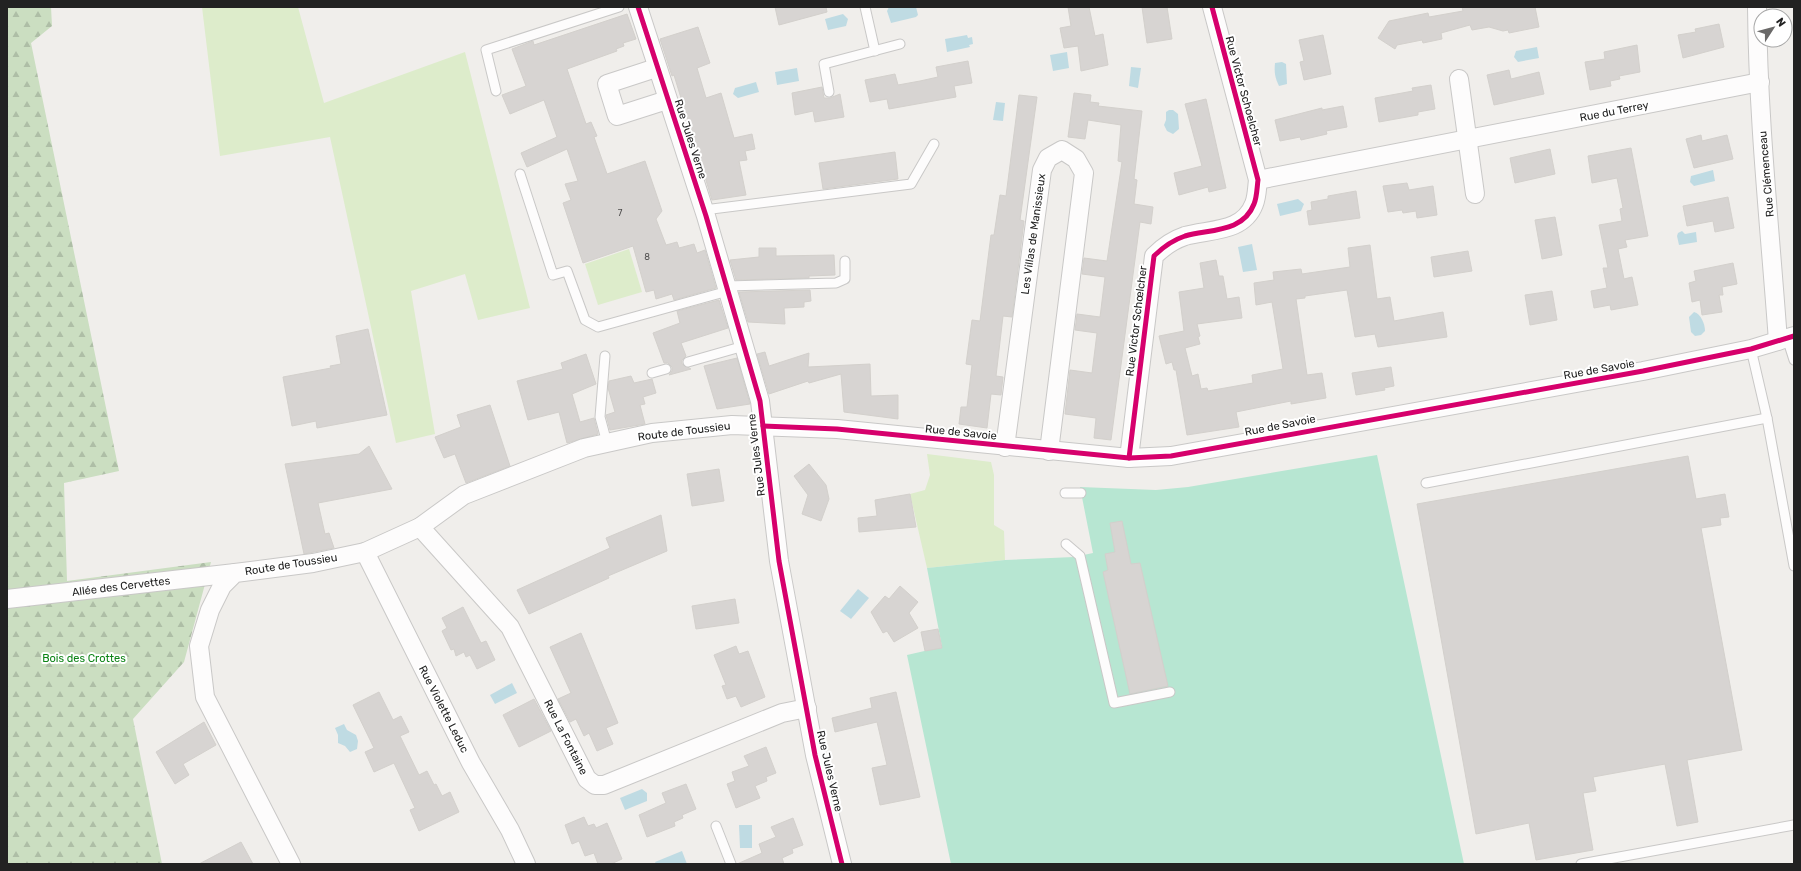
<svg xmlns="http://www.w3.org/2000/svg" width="1801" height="871" viewBox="0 0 1801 871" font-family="Rubik,sans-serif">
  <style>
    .grass { fill: #ddeccb }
    .forest { fill: url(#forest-firs) }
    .pitch { fill: #b7e6d2 }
    .water { fill: #bfdbe3 }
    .building { fill: #d7d4d2; stroke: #d3d0cc }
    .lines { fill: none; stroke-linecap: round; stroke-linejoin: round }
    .service-casing { stroke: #c9c8c7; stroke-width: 11 }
    .minor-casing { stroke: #c9c8c7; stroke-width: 20 }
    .service { stroke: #fdfcfc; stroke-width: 9 }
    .minor { stroke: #fdfcfc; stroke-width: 18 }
    .cycleway-casing { stroke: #fff; stroke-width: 8 }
    .cycleway { stroke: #d6006c; stroke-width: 5 }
    .labels { text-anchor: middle; stroke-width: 4; stroke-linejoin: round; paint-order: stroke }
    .number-label { font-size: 9px; fill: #4f4e4e }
    .street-label { font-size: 11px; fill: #222; stroke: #fff }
    .park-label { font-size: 11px; fill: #0c8416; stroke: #fff }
  </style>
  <defs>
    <pattern id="forest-firs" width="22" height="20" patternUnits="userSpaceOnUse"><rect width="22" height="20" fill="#cbdec1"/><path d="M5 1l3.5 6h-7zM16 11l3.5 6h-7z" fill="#aebea6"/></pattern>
  </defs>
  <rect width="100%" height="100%" fill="#f0eeeb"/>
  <g class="grass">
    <path d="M202,7H298L324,103L465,52L530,308L478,320L465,274L411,291L435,434L396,443L330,137L220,156Z"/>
    <path d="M629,249L642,292L598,305L585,264Z"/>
    <path d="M927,454L991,462L994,475V525L1004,531L1005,560L927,568L910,494L925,490L930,475Z"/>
  </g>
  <path class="forest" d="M7,7H51L52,26L31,43L119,471L64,483L67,581L211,562L184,662L133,719L162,864H7Z"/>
  <path class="pitch" d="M1377,455L1464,864H951L907,655L942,647L927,568L1005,560L1074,557L1093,553L1080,487L1156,490L1188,487Z"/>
  <g class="water">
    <path d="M889,7H916L918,15L916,17L891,23L887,11Z"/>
    <path d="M843,14L848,19L846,26L828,30L825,19Z"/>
    <path d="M967,35L968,38L972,37L973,44L969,45L970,47L947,52L945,39Z"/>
    <path d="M1537,47L1539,58L1518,62L1514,57L1516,51Z"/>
    <path d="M1067,52L1069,68L1053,71L1050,55Z"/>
    <path d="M1282,62L1286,64L1287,84L1279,86C1275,78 1274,72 1275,63Z"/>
    <path d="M1131,67L1141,68L1138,88L1129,86Z"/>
    <path d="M797,68L799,81L777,85L775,72Z"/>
    <path d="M756,82L759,92L738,98L733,94L735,88Z"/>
    <path d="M996,102L1005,103L1003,121L993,120Z"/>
    <path d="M1169,110H1173L1178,114L1179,129L1173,134L1167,131L1164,125L1166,120V112Z"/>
    <path d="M1713,170L1715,181L1694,186L1690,182L1691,176Z"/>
    <path d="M1298,199L1304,204L1301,211L1280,216L1277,204Z"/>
    <path d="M1682,231L1685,234L1696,232L1697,242L1679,245L1677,236L1678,233Z"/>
    <path d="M1252,244L1257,270L1243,272L1238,247Z"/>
    <path d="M1694,312C1701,314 1705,324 1705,331L1701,335L1695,336L1691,332L1689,317Z"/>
    <path d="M858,589L869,598L851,619L840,611Z"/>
    <path d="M512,683L517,693L495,704L490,695Z"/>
    <path d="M344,724L347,730L356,735L358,741L357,749L350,752L345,746L338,743V735L335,728Z"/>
    <path d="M642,789L647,793V801L625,810L620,798Z"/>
    <path d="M739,825H752V848H740Z"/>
    <path d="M682,851L687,864H656L655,862Z"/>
  </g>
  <g class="building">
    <path d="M775,7H826L827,12L779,25Z"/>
    <path d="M1068,7H1089L1095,36L1103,34L1108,65L1081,71L1078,46L1064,48L1060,28L1071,26Z"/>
    <path d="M1142,7H1167L1172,39L1147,43Z"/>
    <path d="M1462,7H1535L1539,27L1509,33L1508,30L1503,31L1489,27L1472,30L1470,25L1441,33L1442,39L1423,43L1422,40L1397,45L1395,49L1378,38L1389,21L1428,13L1429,17L1463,11Z"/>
    <path d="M627,14L636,39L623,43L624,46L616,49L617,51L567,69L586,124L591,122L597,136L594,137L607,174L645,161L662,211L656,219L666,245L677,242L679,248L694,244L697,253L705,250L716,288L674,300L672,294L656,299L654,290L646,292L633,246L583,263L563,203L571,200L565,184L578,181L567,149L527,167L521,153L557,137L544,100L510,114L502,95L526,86L512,49L533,41L534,45Z"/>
    <path d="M1719,24L1724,47L1683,58L1678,35L1696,32L1695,29Z"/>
    <path d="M698,27L710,63L697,68L706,98L721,93L734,138L752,134L755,149L745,151L747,160L739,161L746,195L712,200L674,75L672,76L660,39Z"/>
    <path d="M1323,35L1331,74L1304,80L1300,62L1304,61L1299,40Z"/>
    <path d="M1637,45L1640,72L1619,76L1620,79L1610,81L1611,86L1590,90L1585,62L1605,59L1604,52Z"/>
    <path d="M968,61L972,83L954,86L956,97L889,109L887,99L870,102L865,80L895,74L898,85L920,81L938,77L936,67Z"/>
    <path d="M1509,70L1511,79L1539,72L1544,94L1494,105L1487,75Z"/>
    <path d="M1431,85L1435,109L1418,112V115L1379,122L1375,98L1413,91L1412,88Z"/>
    <path d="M822,87L824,98H830L840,94L844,117L815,122L813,111L795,115L792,93Z"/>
    <path d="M1074,93L1091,95L1090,102L1099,103L1098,106L1142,111L1134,179L1137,180L1134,204L1153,207L1151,224L1140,222L1111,440L1094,438L1096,418L1065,414L1070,370L1092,373L1097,333L1075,330L1076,323L1077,314L1100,317L1105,277L1082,274L1084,258L1107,261L1122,162L1118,161L1121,125L1088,120L1085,139L1068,137Z"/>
    <path d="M1019,95L1037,97L1020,220L1024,221L1012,317L1003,316L996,376L1003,377L1001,395L991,394L987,428L959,424L961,407H967L972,365L966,364L972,320L980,321L991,235H994L1000,195L1006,196Z"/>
    <path d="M1206,99L1226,188L1209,192L1208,187L1179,195L1174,173L1202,166L1185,104Z"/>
    <path d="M1343,106L1347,127L1326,131L1327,134L1301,140L1300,137L1280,141L1275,120L1322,108V110Z"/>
    <path d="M1701,135L1702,141L1727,135L1733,159L1694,168L1686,139Z"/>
    <path d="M1631,148L1648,236L1625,240L1627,247L1618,249L1624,279L1632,277L1638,305L1611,310L1610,305L1594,308L1591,291L1607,288L1603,268H1608L1599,225L1622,221L1620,209L1623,208L1617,178L1592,183L1588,156Z"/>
    <path d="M1550,149L1555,174L1515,183L1510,158Z"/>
    <path d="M895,152L898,179L823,189L819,163Z"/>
    <path d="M1407,183L1409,190L1433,186L1437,215L1417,218L1416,211L1403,213L1402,210L1388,212L1383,186Z"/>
    <path d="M1356,191L1360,218L1309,225L1307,211L1312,210L1311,202L1328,199V196Z"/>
    <path d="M1728,197L1734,228L1715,232L1713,221L1687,226L1683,206Z"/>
    <path d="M1555,217L1562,255L1542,259L1535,220Z"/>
    <path d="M1370,245L1377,299L1390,297L1394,321L1443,312L1447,337L1378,347L1375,334L1355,337L1347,290L1305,296V298L1296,299L1307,375L1322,373L1326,398L1291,404V401L1236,412L1239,427L1187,435L1176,370H1174L1172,362L1166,364L1159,336L1184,331L1179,292L1204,288L1200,263L1216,260L1219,276H1223L1227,299L1239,297L1242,318L1197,324L1200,336L1198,337L1200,344L1185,348L1192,376L1198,374L1201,389L1207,388L1208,391L1253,383L1252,375L1283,369L1272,302L1256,305L1254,283L1274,280L1273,272L1301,269L1302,274L1350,267L1348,248Z"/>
    <path d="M759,248H776V256L834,255L835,275L809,276V278L736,280L730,260L759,257Z"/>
    <path d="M1468,251L1472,271L1434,277L1431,257Z"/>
    <path d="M1733,263L1737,284L1722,287L1723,295H1719L1722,312L1702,315L1700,300L1692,302L1689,283L1696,281L1694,271Z"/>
    <path d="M810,290L811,301L804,302V307L784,308L785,324L748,322L739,292Z"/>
    <path d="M1552,291L1557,320L1530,325L1525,295Z"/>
    <path d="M719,300L728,328L681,343L686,356L682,360V364L691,369L669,375L672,371V367L668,363H664L653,333L680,323L677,311Z"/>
    <path d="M368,329L387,415L317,428L316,421L292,426L283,377L331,368L330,366L341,364L336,336Z"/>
    <path d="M765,352L769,366L809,353L808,367L870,364L871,396L898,395V419L844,412L841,374L809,383L808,381L769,394L757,354Z"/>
    <path d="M586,354L596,384L572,394L580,422L594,418L598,434L567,443L559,412L528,420L517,381L563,369L561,363Z"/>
    <path d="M737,358L750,404L717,409L704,366Z"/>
    <path d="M1391,367L1394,386L1384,388L1385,390L1356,395L1352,373Z"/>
    <path d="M631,376L634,383L652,379L656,393L643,397L645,404L640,405L645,424L610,430L606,415L615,412L608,388L609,381Z"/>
    <path d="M490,405L510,466L466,483L455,454L444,458L435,437L461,427L457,415Z"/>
    <path d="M369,446L392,489L318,503L325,534L329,533L334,548L304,554L285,464L359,454Z"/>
    <path d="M1688,456L1696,499L1725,494L1729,517L1720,518L1721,525L1701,528L1742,750L1687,760L1698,822L1677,826L1665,764L1593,777L1596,791L1583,793L1593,850L1536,860L1529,823L1476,834L1417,504Z"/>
    <path d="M809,464L826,485L829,499L821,521L802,514L808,495L794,476Z"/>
    <path d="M719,469L724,501L692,506L687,474Z"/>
    <path d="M910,494L916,527L859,532L858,518L877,516L875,500Z"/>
    <path d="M661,515L667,551L608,576L609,578L529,614L517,590L610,548L606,538Z"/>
    <path d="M1122,521L1131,564L1140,563L1168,686L1130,694L1103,572L1108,570L1105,554L1115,552L1110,523Z"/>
    <path d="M900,586L918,602L909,613L918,628L894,642L887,631L883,633L871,612L885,596L889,599Z"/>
    <path d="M735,599L739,623L696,629L692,606Z"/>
    <path d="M463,607L481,643L486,641L495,660L477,669L470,655L466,657L464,652L456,656L454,649L451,650L442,631L447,628L442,618Z"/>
    <path d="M938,629L942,648L925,651L921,632Z"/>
    <path d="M581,633L618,723L606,728L613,744L597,751L589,733L584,736L576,719L570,722L558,699L571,693L550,647Z"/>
    <path d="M736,646L739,654L748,651L765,697L741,707L736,696L727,699L722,686L726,685L714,655Z"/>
    <path d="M379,692L393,720L401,716L409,732L400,736L419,775L427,771L434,785L436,784L442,796L450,792L459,812L419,831L410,810L415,808L394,763L374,772L365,752L374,748L353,705Z"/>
    <path d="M896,692L920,797L880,805L872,768L887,765L877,722L835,732L832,718L872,708L870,698Z"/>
    <path d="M534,699L551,731L519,747L503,715Z"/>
    <path d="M204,722L216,745L183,764L189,775L175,784L156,752Z"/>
    <path d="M766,747L776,773L766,777L767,781L755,786L760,798L736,808L727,784L735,781L732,772L749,766L744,756Z"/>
    <path d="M686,784L696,809L682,815L683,818L674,822L675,826L647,837L639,815L666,803L662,793Z"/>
    <path d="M584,817L588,826L594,824L596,828L607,823L622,859L611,864H598L594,853L585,856L579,841L572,844L565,825Z"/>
    <path d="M793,818L803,845L792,849L793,853L782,858L784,864H737L762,853L759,844L776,837L771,827Z"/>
    <path d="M241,842L253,864H199Z"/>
  </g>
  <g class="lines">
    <defs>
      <g id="service">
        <path d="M865,7L875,51"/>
        <path d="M496,91L486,50L619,7"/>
        <path d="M829,92L824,64L900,44"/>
        <path d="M520,174L553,275L567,271L585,320L598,327L728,291"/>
        <path d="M704,210L911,184L934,144"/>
        <path d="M726,286L836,283L845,279V261"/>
        <path d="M1787,338L1794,360"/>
        <path d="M1751,349L1767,418L1794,566"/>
        <path d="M605,356L600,417L607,443"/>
        <path d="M688,362L744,346"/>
        <path d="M652,373L666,369"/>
        <path d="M1426,483L1767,418"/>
        <path d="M1065,493H1081"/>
        <path d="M1066,544L1080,556L1114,703L1170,692"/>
        <path d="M716,826L731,864"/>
        <path d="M1581,864L1794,825"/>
      </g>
      <g id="minor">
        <path d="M638,7L706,216L760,401L779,561L815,755L842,864"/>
        <path d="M1757,7C1758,119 1770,230 1778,341"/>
        <path d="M656,68L607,84L617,116L667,100"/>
        <path d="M1459,79L1475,194"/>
        <path d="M1258,180L1760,82"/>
        <path d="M1005,447L1042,170L1048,158L1062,150L1076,159L1084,173L1049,451"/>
        <path d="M1129,458L1154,256C1163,247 1173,240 1185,236C1209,229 1243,233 1254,204C1257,197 1257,187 1258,180L1212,7"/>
        <path d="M420,527L510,627L587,779L595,785H604L782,713L807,708"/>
        <path d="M365,552L471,763L510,830L526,864"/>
        <path d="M7,599L235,573"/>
        <path d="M291,864L205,697L199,646L210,610L222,586L235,573L313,563L365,552L420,527L464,495L584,448L652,433L732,425L837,429L1129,458L1171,456L1643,371L1751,349L1794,336"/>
      </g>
    </defs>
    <use href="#service" class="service-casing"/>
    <use href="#minor" class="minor-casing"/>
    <use href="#service" class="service"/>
    <use href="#minor" class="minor"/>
    <defs>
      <g id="cycleway">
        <path d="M638,7L706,216L760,401L779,561L815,755L842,864"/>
        <path d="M763,426L837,429L1129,458L1171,456L1643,371L1751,349L1794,336"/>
        <path d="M1129,458L1154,256C1163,247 1173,240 1185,236C1209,229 1243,233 1254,204C1257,197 1257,187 1258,180L1212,7"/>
      </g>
    </defs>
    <use href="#cycleway" class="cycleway-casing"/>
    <use href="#cycleway" class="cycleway"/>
  </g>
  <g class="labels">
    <g class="number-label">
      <text x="620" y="216">7</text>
      <text x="647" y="260">8</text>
    </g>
    <g class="street-label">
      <text transform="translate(1244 91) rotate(75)" y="4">Rue Victor Schoelcher</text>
      <text transform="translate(1614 111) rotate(-11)" y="4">Rue du Terrey</text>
      <text transform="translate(691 139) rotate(72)" y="4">Rue Jules Verne</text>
      <text transform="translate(1766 174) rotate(-95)" y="4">Rue Clémenceau</text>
      <text transform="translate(1033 234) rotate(-82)" y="4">Les Villas de Manissieux</text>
      <text transform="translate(1136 321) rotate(-83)" y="4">Rue Victor Schœlcher</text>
      <text transform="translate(1599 369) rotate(-10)" y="4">Rue de Savoie</text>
      <text transform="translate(1280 425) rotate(-11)" y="4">Rue de Savoie</text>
      <text transform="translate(684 431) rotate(-7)" y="4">Route de Toussieu</text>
      <text transform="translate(961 432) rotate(6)" y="4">Rue de Savoie</text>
      <text transform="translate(756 455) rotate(-97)" y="4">Rue Jules Verne</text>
      <text transform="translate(291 564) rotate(-9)" y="4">Route de Toussieu</text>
      <text transform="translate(121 586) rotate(-7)" y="4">Allée des Cervettes</text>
      <text transform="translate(444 709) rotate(63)" y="4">Rue Violette Leduc</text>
      <text transform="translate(566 737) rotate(63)" y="4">Rue La Fontaine</text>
      <text transform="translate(830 771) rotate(77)" y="4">Rue Jules Verne</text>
    </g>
    <g class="park-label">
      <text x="84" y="662">Bois des Crottes</text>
    </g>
  </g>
  <rect width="1801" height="871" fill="none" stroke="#222222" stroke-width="16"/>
  <g transform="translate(1773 28) rotate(54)"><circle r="19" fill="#ffffff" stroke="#a7a7a7"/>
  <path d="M0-3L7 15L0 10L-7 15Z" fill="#6a6968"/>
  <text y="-6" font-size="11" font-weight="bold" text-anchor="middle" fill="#222222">N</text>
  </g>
</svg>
